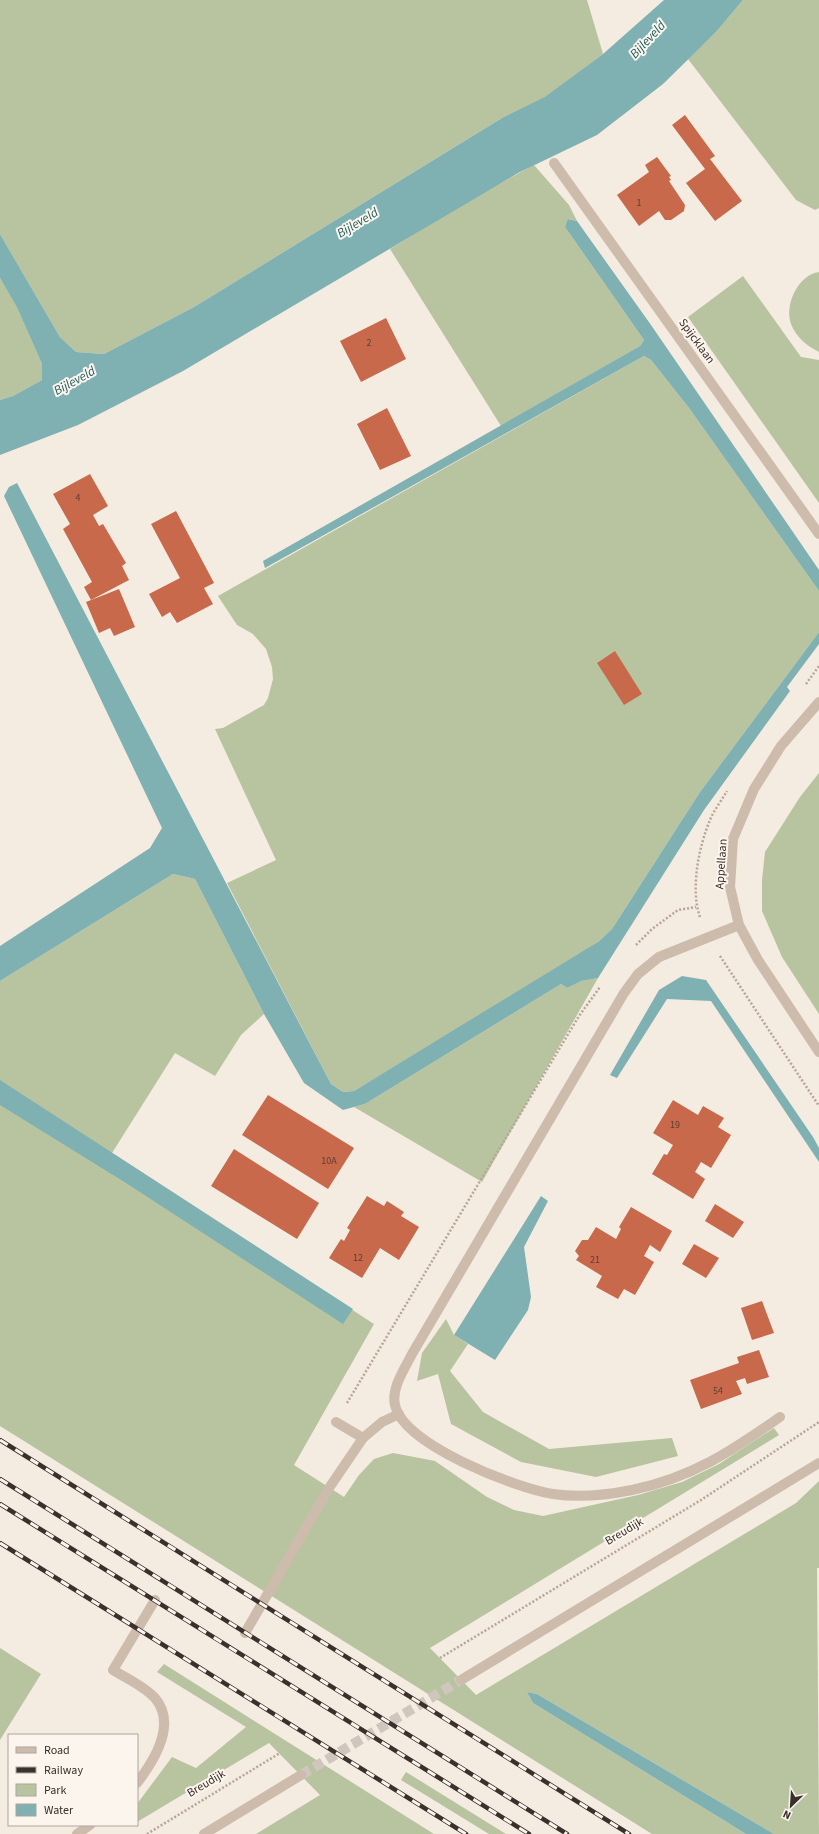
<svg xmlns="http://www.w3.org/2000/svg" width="819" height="1834" viewBox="0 0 819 1834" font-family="'Source Sans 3',sans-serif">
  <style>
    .green { fill: #b8c4a0 }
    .water { fill: #7fb0b2 }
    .building { fill: #c8694b }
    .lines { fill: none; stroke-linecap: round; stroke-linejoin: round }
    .minor-tunnel { stroke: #cfc6bd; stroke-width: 10; stroke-dasharray: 10 5; stroke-linecap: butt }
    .path { stroke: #b9a596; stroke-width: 2.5; stroke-dasharray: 2 2; stroke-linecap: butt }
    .minor { stroke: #cdbbac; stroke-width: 10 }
    .rail-casing { stroke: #3b302b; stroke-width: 4.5 }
    .rail { stroke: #fbf5ee; stroke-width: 3; stroke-dasharray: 9; stroke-linecap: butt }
    .labels { text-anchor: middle; stroke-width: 4; stroke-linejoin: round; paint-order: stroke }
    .number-label { font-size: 10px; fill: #5e3e33 }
    .street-label { font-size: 12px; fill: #3b302b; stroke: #fbf5ee }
    .water-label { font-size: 13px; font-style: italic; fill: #1f5a5e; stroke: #fbf5ee }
  </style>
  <rect width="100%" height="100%" fill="#f4ebe1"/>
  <g class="green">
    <path d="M0,0H587L603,54L545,98L502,118L194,307L104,354L76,352L60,337L0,234Z"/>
    <path d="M743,0H819V208L815,210L796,200L688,59L716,32Z"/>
    <path d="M534,165L569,205L577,221L569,219L565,227L644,340L640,346L501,426L390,249L475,197Z"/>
    <path d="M819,272V352C807,346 796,337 791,324C784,305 798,275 819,272Z"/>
    <path d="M743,276L801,357L819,360V503L688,317Z"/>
    <path d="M0,278L17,306L42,364V380L13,396L0,400Z"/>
    <path d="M644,356L651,360L689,408L819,591V632L700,792L612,929L598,942L575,958L354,1091L343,1092L331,1084L227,883L276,860L215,729L223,728L264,705L268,698L273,679L272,667L266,649L253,634L237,625L218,596Z"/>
    <path d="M819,773V1014L782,957L762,911V880L765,852L800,797Z"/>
    <path d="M173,874L195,879L264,1014L241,1035L215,1076L175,1053L112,1153L374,1324L294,1465L344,1497L359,1475L374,1459L393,1453L435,1461L487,1497L514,1510L543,1516L638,1495L682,1482L719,1464L774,1428L779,1435L430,1648L476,1695L796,1503L819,1481V1568H817L819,1834H774L537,1694L527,1692L533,1703L746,1834H652L0,1426V981Z"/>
    <path d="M598,978L482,1182L354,1107L365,1104L561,984L567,988L580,981Z"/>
    <path d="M446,1319L454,1335L468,1344L450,1371L483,1412L549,1449L672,1438L678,1456L596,1477L521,1462L451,1424L438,1374L417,1381L422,1353Z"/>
    <path d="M0,1648L41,1674L0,1740Z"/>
    <path d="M164,1664L434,1834H256L320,1795L269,1743L137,1822V1804L172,1757L196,1768L246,1727L157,1672Z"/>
    <path d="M406,1772L506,1834H489L401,1780Z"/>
  </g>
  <g class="water">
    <path d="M664,0H743L716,32L663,84L597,135L518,173L183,371L78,425L0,455V400L13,396L42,380V364L17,307L0,278V234L60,337L76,352L104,354L194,307L502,118L545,97L603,54Z"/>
    <path d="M568,219L577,221L651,325L819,570V591L689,408L651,360L644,356L265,568L263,561L640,346L644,340L565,227Z"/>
    <path d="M17,483L331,1084L343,1092L354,1091L598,942L612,929L700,792L819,632V644L787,687L790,691L704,810L598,978L581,981L567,988L561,984L365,1104L343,1110L304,1083L264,1014L195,879L173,874L0,981V946L150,848L162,828L4,496L9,487Z"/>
    <path d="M682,976L706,980L813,1137L819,1148V1162L711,1001L667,999L617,1078L610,1075L659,990Z"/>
    <path d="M0,1080L353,1309L343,1324L126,1183L0,1105Z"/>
    <path d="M541,1196L548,1201L524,1247L531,1297L528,1310L495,1360L454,1335Z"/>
    <path d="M527,1692L537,1694L774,1834H746L533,1703Z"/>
  </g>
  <g class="building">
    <path d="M685,115L715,156L710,159L742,201L715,221L686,183L705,169L672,125Z"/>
    <path d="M657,157L671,176L669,177L671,180L669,181L685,205L684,211L671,220H665L659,211L639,226L617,195L649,172L645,165Z"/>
    <path d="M386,318L406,359L361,382L340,341Z"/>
    <path d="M387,408L411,456L380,470L357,424Z"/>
    <path d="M90,474L108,506L93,515L99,526L103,524L126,563L122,566L129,580L91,600L84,587L92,582L63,529L70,524L53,494Z"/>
    <path d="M176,511L214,583L204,588L213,604L177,623L170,612L162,617L149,594L180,578L151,524Z"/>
    <path d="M119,589L135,627L114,636L110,628L99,633L86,602Z"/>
    <path d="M615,651L642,694L624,705L597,663Z"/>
    <path d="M268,1095L354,1148L328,1189L242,1135Z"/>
    <path d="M673,1100L698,1115L703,1106L724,1118L718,1127L731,1135L711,1168L701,1162L695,1172L705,1179L693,1199L652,1174L664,1154L667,1155L673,1145L653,1133Z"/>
    <path d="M234,1149L319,1203L297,1239L211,1186Z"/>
    <path d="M367,1196L384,1206L387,1201L404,1212L401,1216L419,1227L399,1260L380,1248L362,1278L329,1258L341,1239L344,1241L350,1230L347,1228Z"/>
    <path d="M715,1204L744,1222L733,1238L705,1221Z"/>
    <path d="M631,1207L672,1231L660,1252L650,1245L644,1256L654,1262L635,1295L624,1289L618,1299L596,1287L602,1276L576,1260L579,1256L575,1251L582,1240H588L596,1227L616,1239L621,1229L619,1227Z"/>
    <path d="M694,1244L719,1258L706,1278L682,1264Z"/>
    <path d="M762,1301L774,1333L752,1340L741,1308Z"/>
    <path d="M759,1350L769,1377L747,1384L745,1378L736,1381L742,1394L701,1409L690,1380L739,1363L737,1357Z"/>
  </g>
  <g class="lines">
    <path class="minor-tunnel" d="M301,1775L461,1680"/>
    <g class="path">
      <path d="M806,684L819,666"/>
      <path d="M700,917C690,889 699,846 710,820C714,810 722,800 727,791"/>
      <path d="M636,945L652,929L678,910L696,907"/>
      <path d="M720,956L819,1106"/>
      <path d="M347,1403L579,1016L600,987"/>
      <path d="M440,1658L701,1500L819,1422"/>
      <path d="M147,1834L280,1753"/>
    </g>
    <g class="minor">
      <path d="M554,163L819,534"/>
      <path d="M819,702L781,746L754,789L733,839L730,887L739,925L758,960L819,1052"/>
      <path d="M739,925L659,957L638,974L624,993L412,1354C405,1368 391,1388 395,1405C403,1445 516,1488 553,1494C579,1498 607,1495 632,1490C691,1478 732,1451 780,1417"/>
      <path d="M336,1422L363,1438L382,1422L399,1414"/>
      <path d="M245,1633L329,1488L363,1438"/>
      <path d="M461,1680L819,1463"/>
      <path d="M137,1783C154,1761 177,1724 155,1698C144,1686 126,1678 113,1670L155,1600"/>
      <path d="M77,1834L90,1825"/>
      <path d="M204,1834L301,1775"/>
    </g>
    <defs>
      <g id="rail">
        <path d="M0,1440L629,1834"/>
        <path d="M0,1479L567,1834"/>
        <path d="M0,1504L529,1834"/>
        <path d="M0,1543L466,1834"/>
      </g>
    </defs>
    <use href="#rail" class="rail-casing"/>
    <use href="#rail" class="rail"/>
  </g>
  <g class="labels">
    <g class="number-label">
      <text x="639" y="206">1</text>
      <text x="369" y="346">2</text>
      <text x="78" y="501">4</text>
      <text x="675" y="1128">19</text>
      <text x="329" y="1164">10A</text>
      <text x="358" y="1261">12</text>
      <text x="595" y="1263">21</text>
      <text x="718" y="1394">54</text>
    </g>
    <g class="street-label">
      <text transform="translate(697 341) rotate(54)" y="4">Spijcklaan</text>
      <text transform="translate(721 864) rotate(-86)" y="4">Appellaan</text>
      <text transform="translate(624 1531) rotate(-31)" y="4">Breudijk</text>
      <text transform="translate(206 1783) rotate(-31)" y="4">Breudijk</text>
    </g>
    <g class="water-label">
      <text transform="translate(647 39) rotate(-47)" y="5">Bijleveld</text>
      <text transform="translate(357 222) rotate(-31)" y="5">Bijleveld</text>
      <text transform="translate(74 380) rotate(-29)" y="5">Bijleveld</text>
    </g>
  </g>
  <rect x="8" y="1734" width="130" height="92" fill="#fbf5ee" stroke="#aea6a0"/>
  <rect x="16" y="1747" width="20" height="6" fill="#cdbbac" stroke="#aea6a0"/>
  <text x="44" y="1754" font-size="12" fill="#3b302b">Road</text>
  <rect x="16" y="1767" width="20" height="6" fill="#3b302b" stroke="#aea6a0"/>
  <text x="44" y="1774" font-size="12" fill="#3b302b">Railway</text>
  <rect x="16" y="1784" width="20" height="12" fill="#b8c4a0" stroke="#aea6a0"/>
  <text x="44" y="1794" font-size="12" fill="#3b302b">Park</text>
  <rect x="16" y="1804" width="20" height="12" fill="#7fb0b2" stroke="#aea6a0"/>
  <text x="44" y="1814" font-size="12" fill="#3b302b">Water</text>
  <g transform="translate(791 1806) rotate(205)" stroke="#fbf5ee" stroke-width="3" paint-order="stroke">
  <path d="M0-3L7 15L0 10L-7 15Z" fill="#3b302b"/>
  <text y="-6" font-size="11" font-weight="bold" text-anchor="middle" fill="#3b302b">N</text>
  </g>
</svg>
